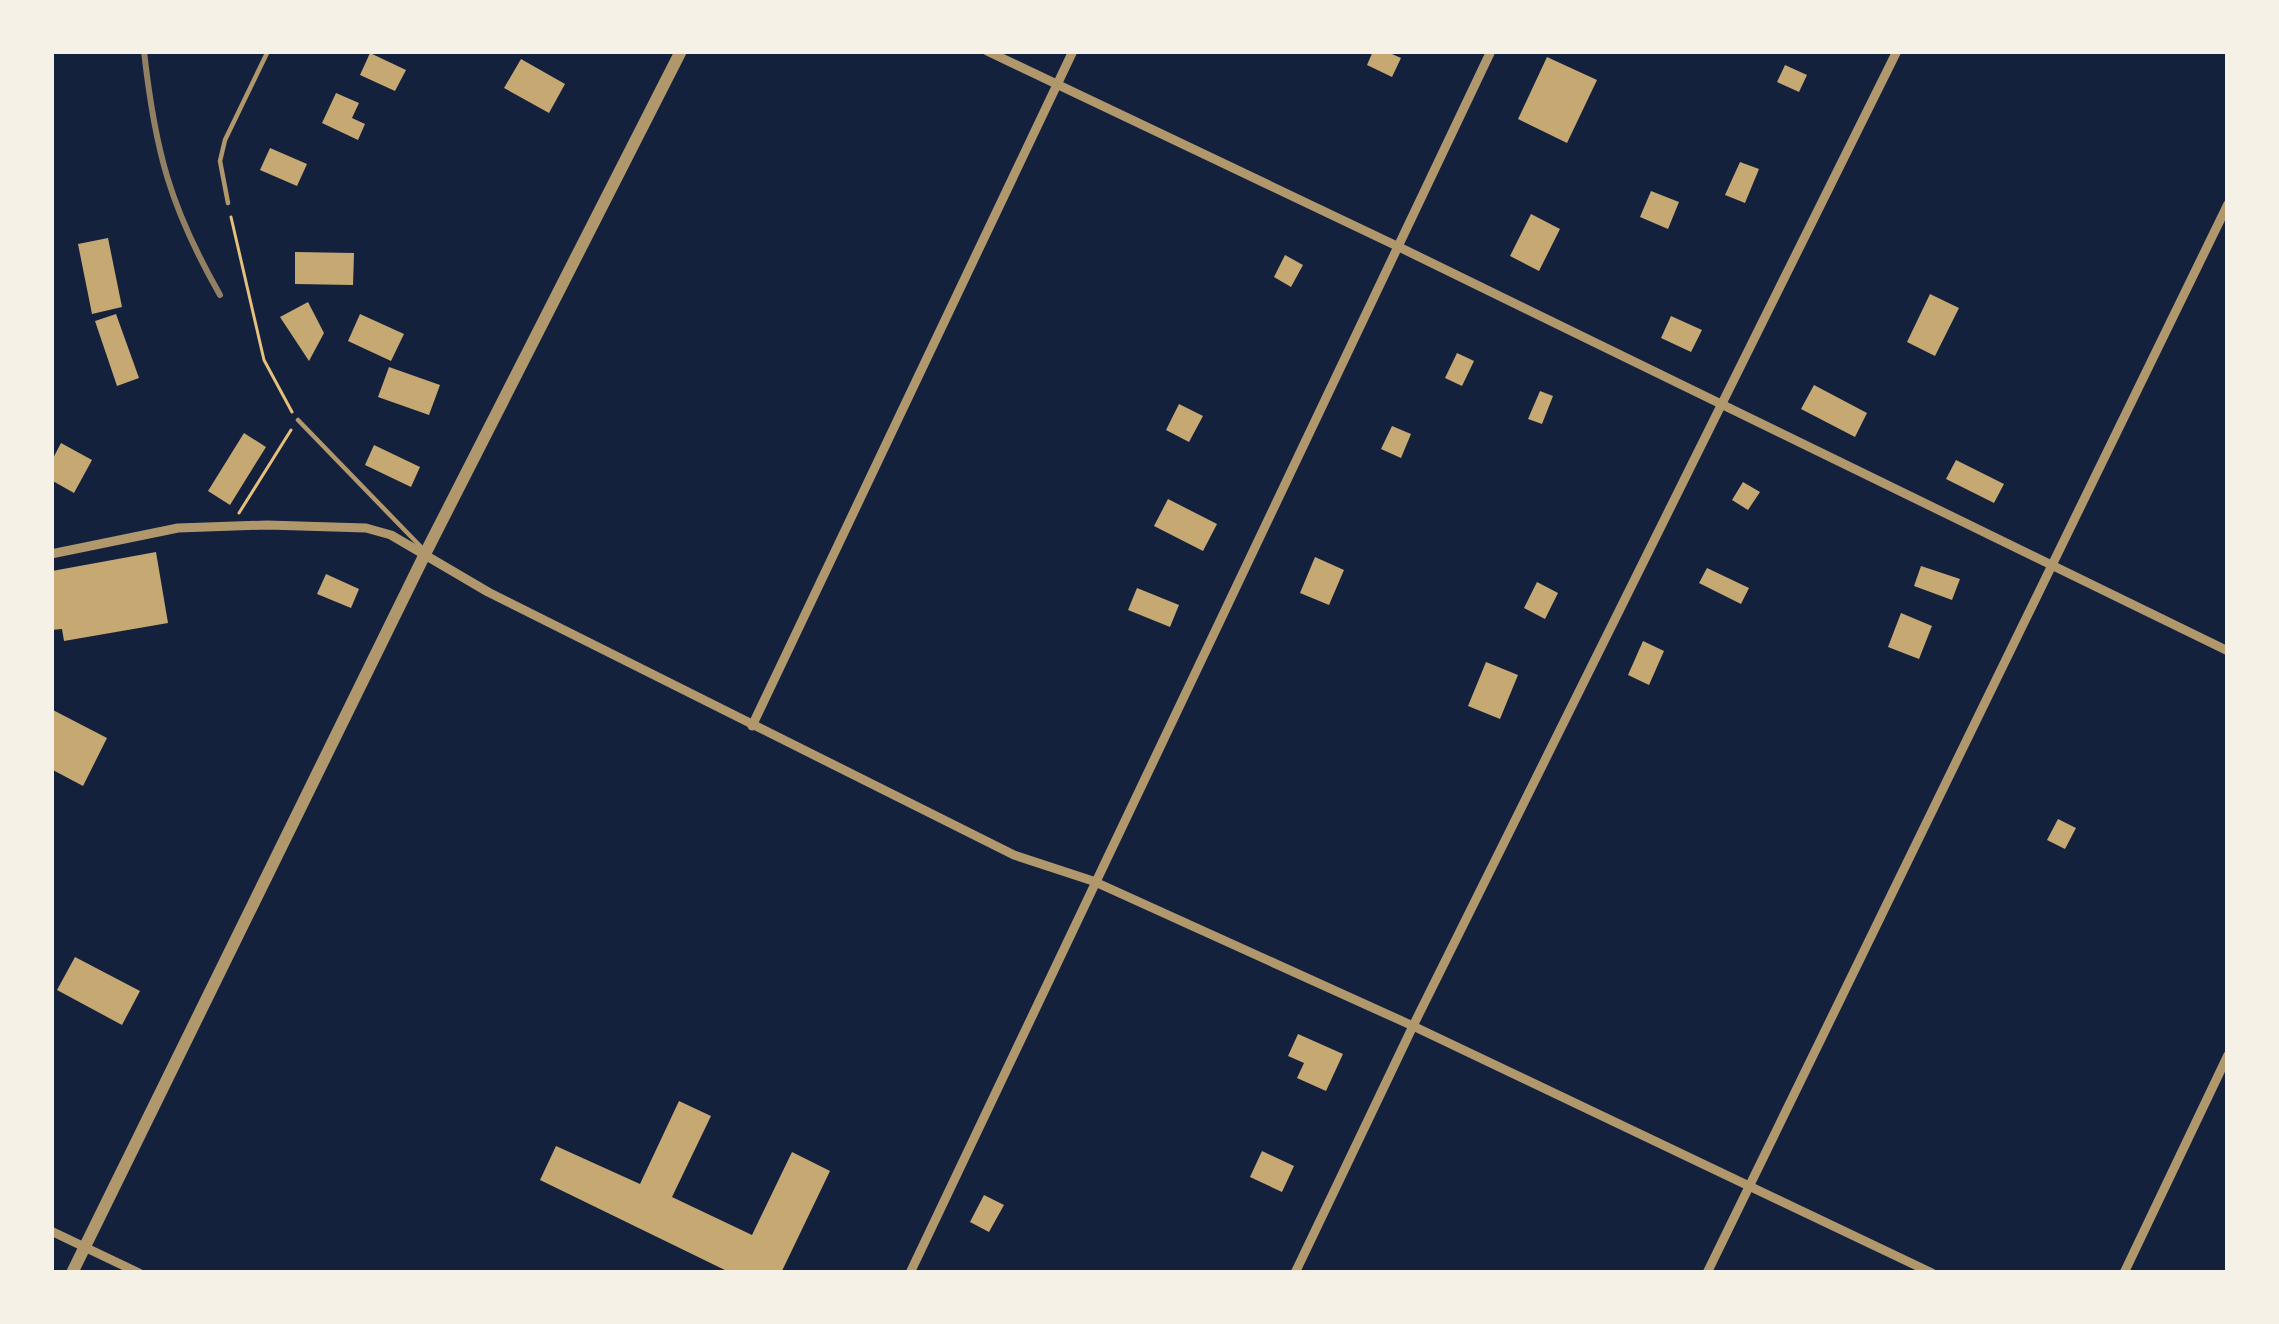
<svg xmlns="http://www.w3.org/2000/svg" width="2279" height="1324" viewBox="0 0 2279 1324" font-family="Montserrat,sans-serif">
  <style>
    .building { fill: #c6a872 }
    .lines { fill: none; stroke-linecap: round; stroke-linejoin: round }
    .path { stroke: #e5c07b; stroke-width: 3 }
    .service { stroke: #b1986c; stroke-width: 4.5 }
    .minor { stroke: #b1986c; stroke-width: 9 }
    .tertiary { stroke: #b1986c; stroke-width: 12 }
    .rail { stroke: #918062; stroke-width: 6 }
  </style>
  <rect width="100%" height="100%" fill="#14213d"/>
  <g class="building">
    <path d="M1373,51H1393L1392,54L1401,58L1392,77L1367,65Z"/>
    <path d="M370,53L406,70L395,91L360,75Z"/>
    <path d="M1547,57L1597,80L1567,143L1518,119Z"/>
    <path d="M521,59L565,84L549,113L504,88Z"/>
    <path d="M1785,65L1807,75L1799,92L1777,82Z"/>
    <path d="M336,93L359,103L352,118L365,124L358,140L322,123Z"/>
    <path d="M270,148L307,164L297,186L260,170Z"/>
    <path d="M1740,162L1759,169L1745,203L1725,195Z"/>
    <path d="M1651,191L1679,202L1668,229L1640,217Z"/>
    <path d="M1531,214L1560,229L1539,271L1510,256Z"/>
    <path d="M108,238L122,307L92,314L78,244Z"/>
    <path d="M295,252L354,253L353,285L295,284Z"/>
    <path d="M1285,255L1303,265L1291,287L1274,277Z"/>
    <path d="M1930,294L1959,308L1935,356L1907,342Z"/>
    <path d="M308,302L324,333L309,361L280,317Z"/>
    <path d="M116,314L139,378L117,386L95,321Z"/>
    <path d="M360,314L404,334L391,361L348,341Z"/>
    <path d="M1671,316L1702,330L1691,352L1661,338Z"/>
    <path d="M1457,353L1474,361L1462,386L1445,378Z"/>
    <path d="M389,367L440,385L429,415L378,397Z"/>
    <path d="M1814,385L1867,413L1855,437L1801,409Z"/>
    <path d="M1540,391L1553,396L1542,424L1528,419Z"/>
    <path d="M1179,404L1203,416L1189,442L1166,430Z"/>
    <path d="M1392,426L1411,434L1401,458L1381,449Z"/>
    <path d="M244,433L266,447L230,505L208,491Z"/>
    <path d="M61,443L92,460L74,493L51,480V462Z"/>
    <path d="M374,445L420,467L411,487L365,465Z"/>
    <path d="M1956,460L2004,484L1994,503L1946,479Z"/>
    <path d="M1743,482L1760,492L1748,510L1732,500Z"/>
    <path d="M1168,499L1217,524L1203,551L1154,526Z"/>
    <path d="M156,552L168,623L64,641L62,629L51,630L52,571Z"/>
    <path d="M1315,557L1344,570L1329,605L1300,593Z"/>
    <path d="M1921,566L1960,579L1952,600L1914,586Z"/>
    <path d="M1707,568L1749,588L1741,604L1699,583Z"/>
    <path d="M326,574L359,589L351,608L317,594Z"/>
    <path d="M1537,582L1558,593L1545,619L1524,608Z"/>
    <path d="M1137,588L1179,605L1170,627L1128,610Z"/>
    <path d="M1901,613L1932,626L1919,659L1888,647Z"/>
    <path d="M1643,641L1664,651L1649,685L1628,675Z"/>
    <path d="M1486,662L1518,675L1500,719L1468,706Z"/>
    <path d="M51,709L107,738L83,786L51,769Z"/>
    <path d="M2058,819L2076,828L2065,849L2047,840Z"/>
    <path d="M75,957L140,991L122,1025L57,990Z"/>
    <path d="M1298,1034L1343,1054L1326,1091L1297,1078L1304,1063L1288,1056Z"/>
    <path d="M679,1101L711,1116L672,1197L752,1235L792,1152L830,1171L781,1273H731L540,1180L556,1146L640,1184Z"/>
    <path d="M1262,1151L1294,1166L1282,1192L1250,1177Z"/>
    <path d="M984,1195L1004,1205L989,1232L970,1222Z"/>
  </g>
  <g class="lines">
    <g class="path">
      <path d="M231,217L264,360L292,412"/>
      <path d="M239,513L291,430"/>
    </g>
    <g class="service">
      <path d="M228,203L220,161L225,140L268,51"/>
      <path d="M298,420L422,548"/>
    </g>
    <g class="minor">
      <path d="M987,51L1399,247L2228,651"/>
      <path d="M51,554L178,528L267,525L366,528L391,535L488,592L1014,855L1093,881L1413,1026L1932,1273"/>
      <path d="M752,726L1073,51"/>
      <path d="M51,1231L139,1273"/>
      <path d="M910,1273L1491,51"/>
      <path d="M1295,1273L1413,1026L1897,51"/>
      <path d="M1707,1273L2228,204"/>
      <path d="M2124,1273L2228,1055"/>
    </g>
    <path class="tertiary" d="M72,1273L426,552L681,51"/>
    <path class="rail" d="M144,51C155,151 170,207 220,295"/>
  </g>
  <rect width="2279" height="1324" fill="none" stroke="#f6f1e7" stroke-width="108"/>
</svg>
